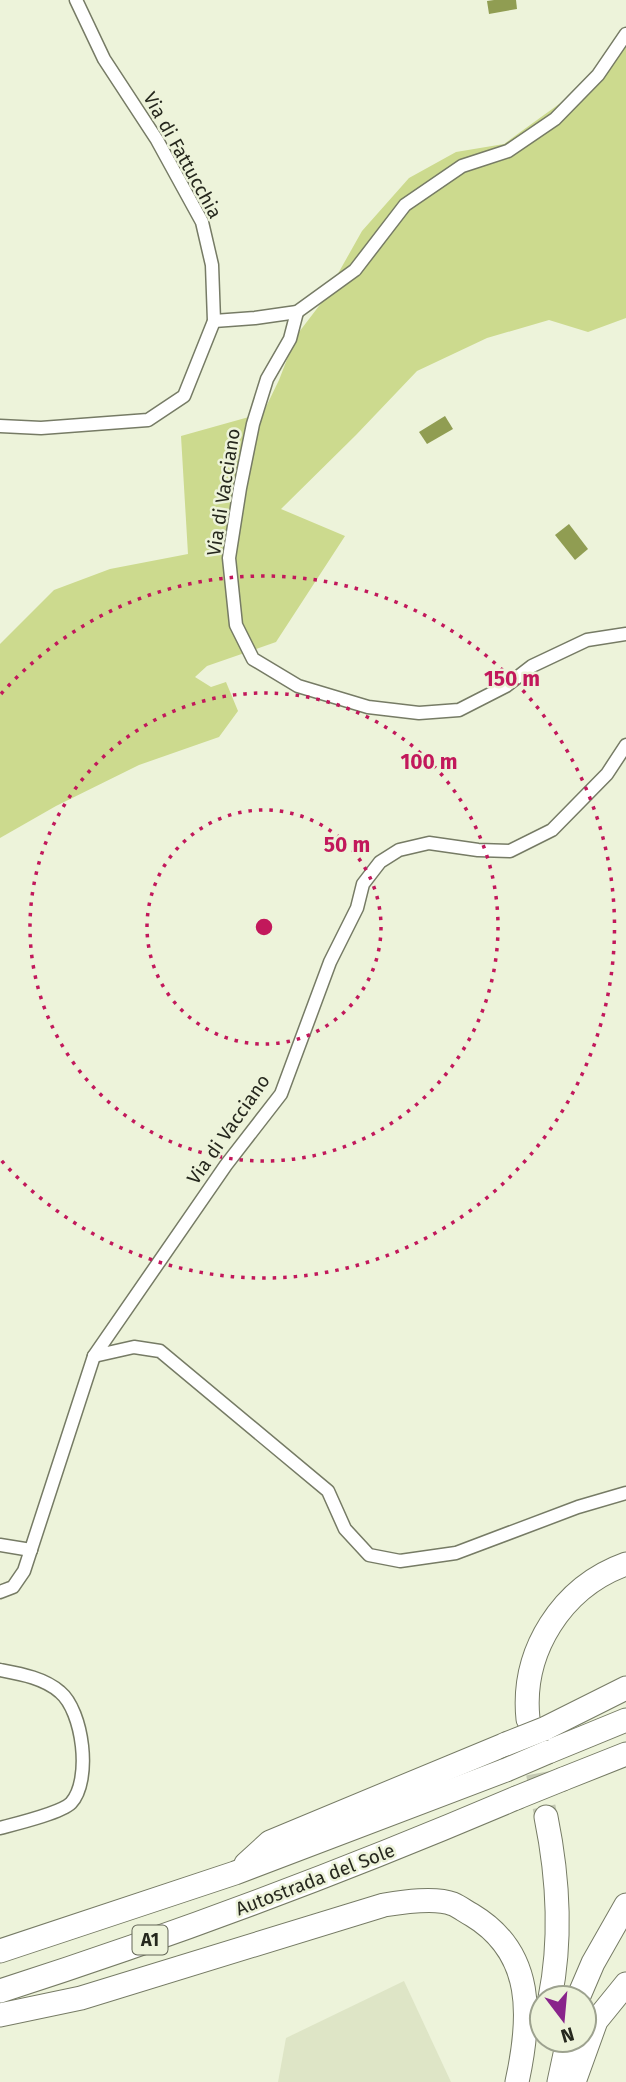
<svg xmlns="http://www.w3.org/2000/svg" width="626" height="2082" viewBox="0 0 626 2082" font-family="'Fira Sans',sans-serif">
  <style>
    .built { fill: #dee5c6 }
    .green { fill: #ccda8e }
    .water { fill: #909d52 }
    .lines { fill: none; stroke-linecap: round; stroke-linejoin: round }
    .motorway-tunnel { stroke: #c5cab4; stroke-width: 23; stroke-dasharray: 23 11; stroke-linecap: butt }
    .minor-casing { stroke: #767b65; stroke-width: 15 }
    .motorway-casing { stroke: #767b65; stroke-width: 25 }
    .minor { stroke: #fff; stroke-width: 12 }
    .motorway { stroke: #fff; stroke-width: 23 }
    .motorway-bridge-casing { stroke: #767b65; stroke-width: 25; stroke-linecap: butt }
    .motorway-bridge { stroke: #fff; stroke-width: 23 }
    .ring { fill: none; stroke: #c2185b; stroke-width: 3.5; stroke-dasharray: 3.5 7 }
    .labels { text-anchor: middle; stroke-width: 5; stroke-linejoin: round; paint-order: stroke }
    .shield { fill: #edf3da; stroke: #626556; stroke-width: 2 }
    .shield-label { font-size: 18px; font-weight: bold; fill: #26281e }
    .street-label { font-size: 19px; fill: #26281e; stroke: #edf3da }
    .centre { fill: #c2185b; stroke: #edf3da; stroke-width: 3.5 }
    .ring-label { font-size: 21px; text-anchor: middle; font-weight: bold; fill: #c2185b; stroke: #edf3da; stroke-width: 5; stroke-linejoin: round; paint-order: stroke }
  </style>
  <rect width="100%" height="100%" fill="#edf3da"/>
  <path class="built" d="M404,1981L451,2082H278L286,2038Z"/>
  <path class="green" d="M626,43V318L588,332L549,320L487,338L417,371L356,435L281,509L345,536L276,642L207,666L195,677L211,687L226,682L238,711L219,737L139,765L56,806L0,838V644L54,590L110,569L188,554L181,436L263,413L279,380L296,336L322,302L362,231L409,178L456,152L504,144L613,65Z"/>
  <g class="water">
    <path d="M494,0H516L517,9L489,14L487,1Z"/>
    <path d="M445,416L453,429L427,444L419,432Z"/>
    <path d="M569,524L588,549L575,560L555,535Z"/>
  </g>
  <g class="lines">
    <path class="motorway-tunnel" d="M531,1740L546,1817"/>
    <defs>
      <g id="minor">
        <path d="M297,312L290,339L267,379L253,424L240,488L229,558L236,625L253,659L298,686L368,707L419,713L459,710L506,686L532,666L587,640L626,634"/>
        <path d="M214,321L255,318L297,312L355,270L405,205L462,166L508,151L555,119L598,75L626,34"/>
        <path d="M0,426L41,428L148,420L184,396L214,321L212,265L202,222L157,140L104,59L76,0"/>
        <path d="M94,1356L134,1347L160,1351L328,1491L345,1529L369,1555L400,1561L456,1553L578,1507L626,1493"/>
        <path d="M0,1545L31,1550"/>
        <path d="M0,1592L13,1587L24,1571L94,1356L226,1165L281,1094L330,962L357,908L363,884L380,862L399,850L429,843L478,850L510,851L552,830L607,774L626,745"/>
        <path d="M0,1670C21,1674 44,1678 60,1692C83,1711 92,1780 71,1803C61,1813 15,1824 0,1828"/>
      </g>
      <g id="motorway">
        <path d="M528,1719C521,1651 562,1587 626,1564"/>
        <path d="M544,1729L626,1688"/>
        <path d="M548,1752L626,1720"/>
        <path d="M563,1779L626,1754"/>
        <path d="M546,1817C558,1876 562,1938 550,1998"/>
        <path d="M246,1864L270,1842L506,1744"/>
        <path d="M0,1951L235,1873L506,1770"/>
        <path d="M0,1991C175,1935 347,1870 516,1798"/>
        <path d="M578,1998L593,1963L626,1905"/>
        <path d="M0,2015L81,1998L384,1905C403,1902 435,1897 453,1904C460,1907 466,1912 472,1915C535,1953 531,2018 517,2082"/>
        <path d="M559,2082L568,2040"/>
        <path d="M574,2082L596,2021L626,1984"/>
      </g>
    </defs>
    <use href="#minor" class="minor-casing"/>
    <use href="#motorway" class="motorway-casing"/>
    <use href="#minor" class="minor"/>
    <use href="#motorway" class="motorway"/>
    <defs>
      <g id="motorway-bridge">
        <path d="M506,1744L544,1729"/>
        <path d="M506,1770L548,1752"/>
        <path d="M516,1798L563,1779"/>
      </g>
    </defs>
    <use href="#motorway-bridge" class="motorway-bridge-casing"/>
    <use href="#motorway-bridge" class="motorway-bridge"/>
  </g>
  <g class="ring">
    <circle cx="264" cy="927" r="117"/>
    <circle cx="264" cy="927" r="234"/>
    <path d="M1 694A351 351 0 1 1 1 1160"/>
  </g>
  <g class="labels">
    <rect class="shield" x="132.5" y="1925.5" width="35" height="29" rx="5"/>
    <g class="shield-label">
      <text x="150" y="1946">A1</text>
    </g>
    <g class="street-label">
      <text transform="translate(183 155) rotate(61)" y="7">Via di Fattucchia</text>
      <text transform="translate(223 492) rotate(-81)" y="7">Via di Vacciano</text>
      <text transform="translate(228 1129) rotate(-55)" y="7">Via di Vacciano</text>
      <text transform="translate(315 1879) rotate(-21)" y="7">Autostrada del Sole</text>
    </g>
  </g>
  <circle cx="264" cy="927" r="10" class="centre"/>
  <g class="ring-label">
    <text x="512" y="686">150 m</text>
    <text x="429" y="769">100 m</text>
    <text x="347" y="852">50 m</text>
  </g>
  <g transform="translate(563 2019) rotate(164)"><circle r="33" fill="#edf3da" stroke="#9da28f" stroke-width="2"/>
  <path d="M0-5L12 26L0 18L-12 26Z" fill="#89248b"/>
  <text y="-10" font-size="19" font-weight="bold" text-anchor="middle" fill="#26281e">N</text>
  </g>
</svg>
